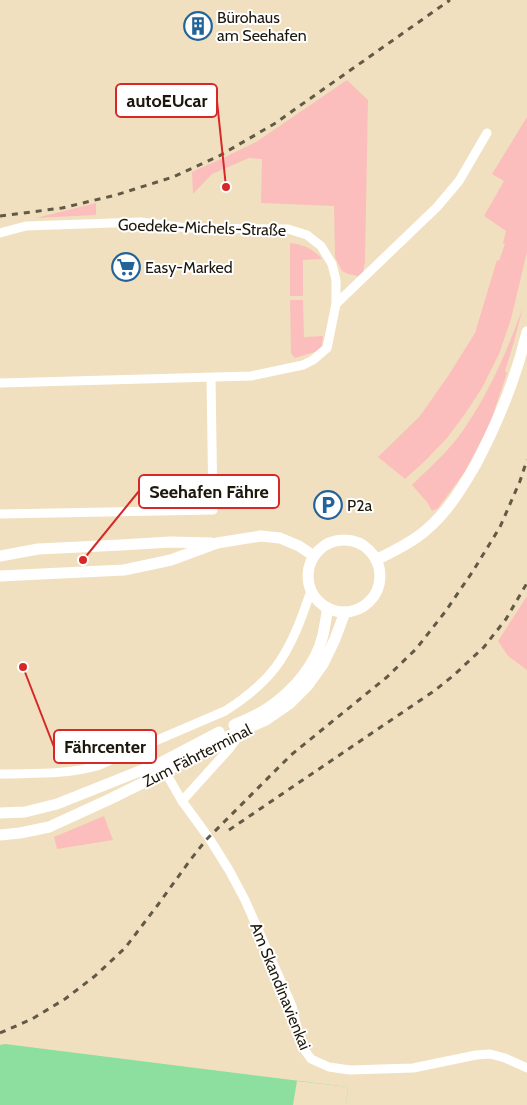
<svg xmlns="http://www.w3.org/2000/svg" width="527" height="1105" viewBox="0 0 527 1105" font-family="Cabin,sans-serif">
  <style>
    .green { fill: #fbbebc }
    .water { fill: #8cdf9e }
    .pier { fill: #f1e0bf }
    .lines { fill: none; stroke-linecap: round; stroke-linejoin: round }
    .minor { stroke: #fff; stroke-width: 9 }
    .tertiary { stroke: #fff; stroke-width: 11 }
    .rail { stroke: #625946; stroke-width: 3; stroke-dasharray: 6 6; stroke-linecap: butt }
    .labels { text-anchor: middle; stroke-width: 4; stroke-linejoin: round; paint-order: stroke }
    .poi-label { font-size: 16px; fill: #1d180b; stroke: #fff; text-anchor: start }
    .street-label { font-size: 16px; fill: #1d180b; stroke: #fff }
    .leader { fill: none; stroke: #d62828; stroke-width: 2 }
    .callout-dot { fill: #d62828; stroke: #fff; stroke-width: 2 }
    .callout { fill: #fff; stroke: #d62828; stroke-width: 2 }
    .callout-label { font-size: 18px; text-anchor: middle; font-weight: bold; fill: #1d180b }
  </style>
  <rect width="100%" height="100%" fill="#f1e0bf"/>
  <g class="green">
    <path d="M347,80L368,100L365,262L363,272L358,276L348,274L342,271L335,257L334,206L261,203L262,159L249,158L212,174L193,194L192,172L223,158L256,142Z"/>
    <path d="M527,117V252L511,319L499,354L482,388L465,414L447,438L425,461L405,479L378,457L420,416L448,376L475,333L497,260L499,261L505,244L503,243L506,231L484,216L504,181L492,174Z"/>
    <path d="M96,203V215L36,218Z"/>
    <path d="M290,243C302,244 314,249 322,259L303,260V296H290Z"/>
    <path d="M290,300H303L304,337L323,336L321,350L295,358L291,353Z"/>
    <path d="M523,307L514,342L505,371L507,373L489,426L464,473L438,508L432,511L427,502L412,485C430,467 450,450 464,429C490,391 508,349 523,307Z"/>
    <path d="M527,596V670L508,656L498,641Z"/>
    <path d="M104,816L113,840L57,849L54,837Z"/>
  </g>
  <path class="water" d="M5,1044L348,1087L346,1105H0V1045Z"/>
  <path class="pier" d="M297,1081L348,1087L346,1105H293Z"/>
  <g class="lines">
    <g class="minor">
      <path d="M0,233L26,226L141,222L187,228L288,229L307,235L321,246L332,264L336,280V304L327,348L313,360L303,365L251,376L0,383"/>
      <path d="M336,304L437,207L459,181L487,133"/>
      <path d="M0,514L213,510L211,378"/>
      <path d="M163,768L182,801L209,838L229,870L245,900L292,1006L301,1045L311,1059L329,1067L350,1070L413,1068L476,1055L490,1054L505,1058L527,1068"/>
      <path d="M0,774C33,773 65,775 97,766L225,711C244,699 261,686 275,668C292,646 302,617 311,591"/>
      <path d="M182,801L229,749L243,730"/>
    </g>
    <g class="tertiary">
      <circle cx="344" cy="576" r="36"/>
      <path d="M0,556L38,549L121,545L170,542L211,543"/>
      <path d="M376,560C393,551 410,544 425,531C447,513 462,488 476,464C498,422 516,378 527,332"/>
      <path d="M0,576L124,570L171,560L217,543L261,536L280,538L299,546L314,556"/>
      <path d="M234,725C245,720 258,715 268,708C293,691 316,665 323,635C325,626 326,617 328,608"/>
      <path d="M0,813L25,812L57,804L160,763L219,732"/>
      <path d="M0,835L20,833L49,827L108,800L165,772L217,741L266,720L289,704L308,685L323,664L335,639L345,612"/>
    </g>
    <g class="rail">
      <path d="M0,216L62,208L116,195L173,177L219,156L274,124L450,0"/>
      <path d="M229,830L434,691L454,675L484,647L506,619L527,583"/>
      <path d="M0,1033L32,1019L65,999L95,976L125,948L157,906L191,859L206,840L291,755L387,677L416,649L445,612L473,571L500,527L520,481L527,460"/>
    </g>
  </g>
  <defs>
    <symbol id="building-ring" viewBox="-11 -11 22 22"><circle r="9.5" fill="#fff" stroke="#226399" stroke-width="1.5"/><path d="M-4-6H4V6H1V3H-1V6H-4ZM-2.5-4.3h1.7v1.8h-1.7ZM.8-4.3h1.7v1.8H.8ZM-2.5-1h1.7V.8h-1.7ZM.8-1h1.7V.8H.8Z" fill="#226399"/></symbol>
    <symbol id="supermarket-ring" viewBox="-11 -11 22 22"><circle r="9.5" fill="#fff" stroke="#226399" stroke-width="1.5"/><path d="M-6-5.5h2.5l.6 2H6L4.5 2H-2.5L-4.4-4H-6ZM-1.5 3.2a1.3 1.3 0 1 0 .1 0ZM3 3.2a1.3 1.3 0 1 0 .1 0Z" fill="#226399"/></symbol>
    <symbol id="parking-ring" viewBox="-11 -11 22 22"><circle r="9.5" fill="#fff" stroke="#226399" stroke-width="1.5"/><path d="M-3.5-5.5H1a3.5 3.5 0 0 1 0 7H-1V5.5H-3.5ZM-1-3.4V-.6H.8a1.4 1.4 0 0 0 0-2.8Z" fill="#226399"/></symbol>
  </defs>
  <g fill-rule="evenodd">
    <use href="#building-ring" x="182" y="10" width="32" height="32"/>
    <use href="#supermarket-ring" x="110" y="251" width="32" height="32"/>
    <use href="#parking-ring" x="312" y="489" width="32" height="32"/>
  </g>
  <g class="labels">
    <g class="poi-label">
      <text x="217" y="23">Bürohaus<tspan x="217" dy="18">am Seehafen</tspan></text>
      <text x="145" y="273">Easy-Marked</text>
      <text x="347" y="511">P2a</text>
    </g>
    <g class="street-label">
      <text transform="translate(202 227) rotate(2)" y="6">Goedeke-Michels-Straße</text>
      <text transform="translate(197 755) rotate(-27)" y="6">Zum Fährterminal</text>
      <text transform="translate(281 986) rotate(68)" y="6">Am Skandinavienkai</text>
    </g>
  </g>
  <path class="leader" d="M226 187L217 101M83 560L139 491M23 667L54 747"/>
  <g class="callout-dot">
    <circle cx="226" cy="187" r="5"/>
    <circle cx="83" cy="560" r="5"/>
    <circle cx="23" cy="667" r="5"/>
  </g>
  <g class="callout">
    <rect x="116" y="84" width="101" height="33" rx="5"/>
    <rect x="139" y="475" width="140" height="33" rx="5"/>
    <rect x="54" y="730" width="102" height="33" rx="5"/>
  </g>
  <g class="callout-label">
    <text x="167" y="107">autoEUcar</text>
    <text x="209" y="498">Seehafen Fähre</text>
    <text x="105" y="753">Fährcenter</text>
  </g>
</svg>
